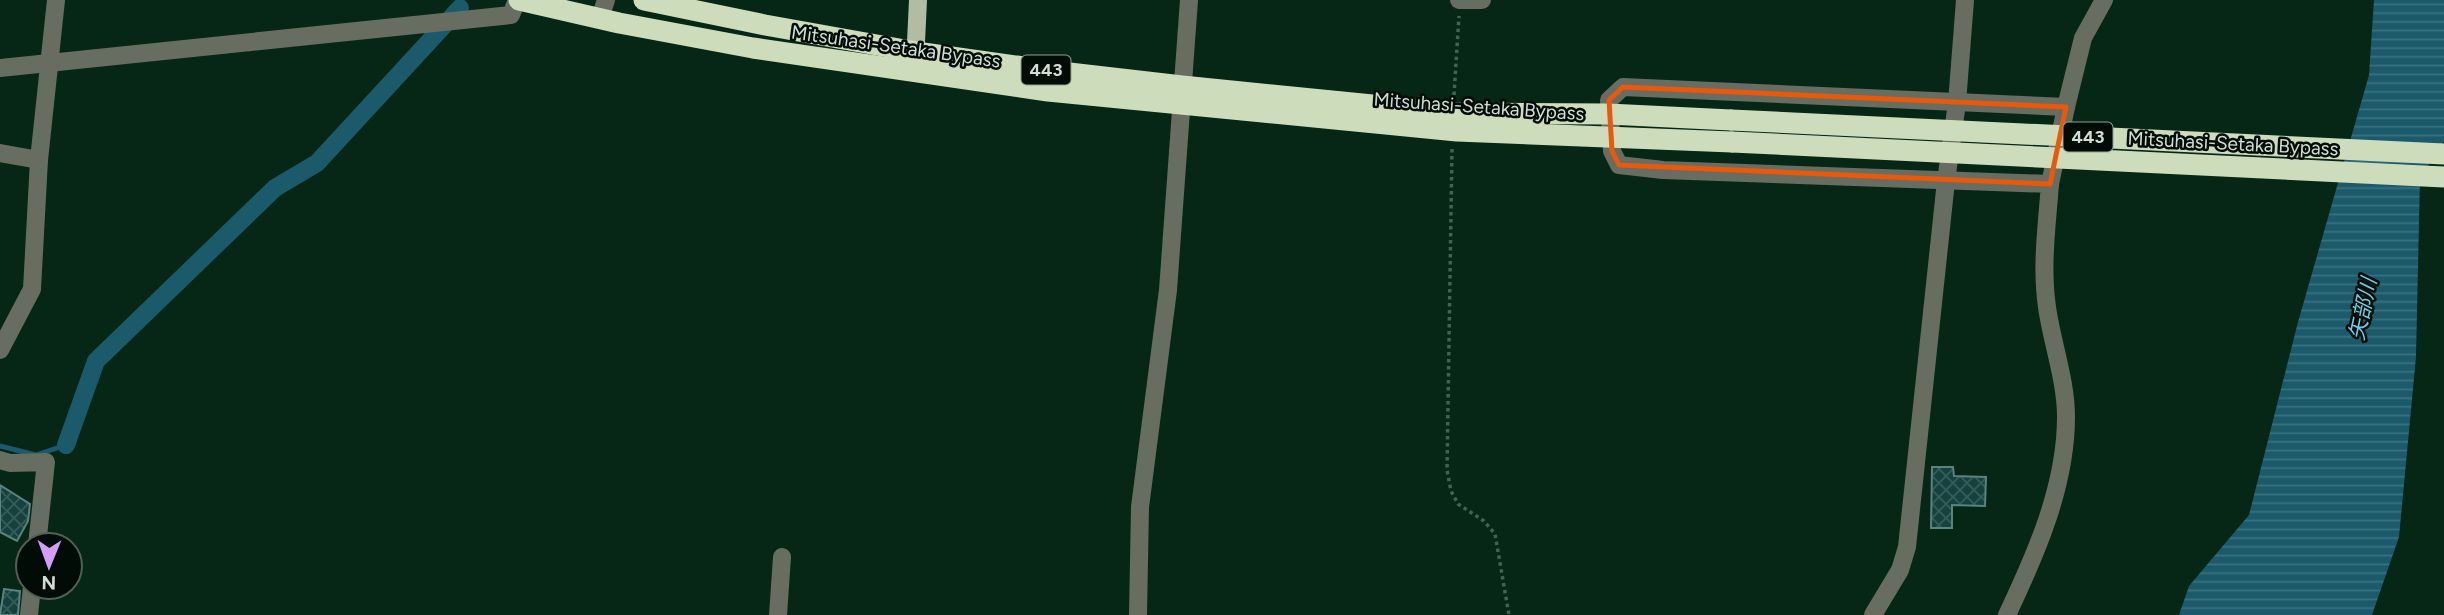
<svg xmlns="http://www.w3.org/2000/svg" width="2444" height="615" viewBox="0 0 2444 615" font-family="Figtree,'Noto Sans JP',sans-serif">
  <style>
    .water { fill: url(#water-rules) }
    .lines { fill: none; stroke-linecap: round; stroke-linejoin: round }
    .stream { stroke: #1a5a6b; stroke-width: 5 }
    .canal { stroke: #1a5a6b; stroke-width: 18 }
    .building { fill: url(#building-cross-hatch); stroke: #58837f; stroke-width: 2 }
    .path { stroke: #456152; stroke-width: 3.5; stroke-dasharray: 3.5 3.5; stroke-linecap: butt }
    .minor { stroke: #676d60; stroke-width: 18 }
    .major { stroke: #b0bda2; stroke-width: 18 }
    .highway { stroke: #cdddbc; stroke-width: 21 }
    .highway-bridge { stroke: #cdddbc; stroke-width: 21 }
    .marked { fill: none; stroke: #e8590c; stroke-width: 5; stroke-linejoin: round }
    .labels { text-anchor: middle; stroke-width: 5; stroke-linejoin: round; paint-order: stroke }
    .shield { fill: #020c06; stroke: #90a096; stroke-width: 2 }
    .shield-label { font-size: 18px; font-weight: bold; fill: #cddfd4 }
    .street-label { font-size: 19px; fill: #cddfd4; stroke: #020c06 }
    .water-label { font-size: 21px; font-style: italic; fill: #6dcde9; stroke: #020c06 }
  </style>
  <defs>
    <pattern id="water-rules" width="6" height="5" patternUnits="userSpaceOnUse" patternTransform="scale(1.75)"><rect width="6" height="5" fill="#1a5a6b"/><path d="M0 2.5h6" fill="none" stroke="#3a717f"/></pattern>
    <pattern id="building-cross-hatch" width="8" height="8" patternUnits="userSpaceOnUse" patternTransform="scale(1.75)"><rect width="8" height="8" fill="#15413e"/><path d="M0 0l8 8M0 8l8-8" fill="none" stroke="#365c59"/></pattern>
  </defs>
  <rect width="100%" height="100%" fill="#062616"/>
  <path class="water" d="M2374,0H2444V141L2420,178L2416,357L2399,537L2372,615H2179L2189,586L2249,515L2298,322L2369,75Z"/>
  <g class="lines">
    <path class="stream" d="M0,446L36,455L66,445"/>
    <path class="canal" d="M66,445L96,361L275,188L317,163L460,8"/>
  </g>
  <g class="building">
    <path d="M1932,467H1953L1954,476L1986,477L1985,506L1952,505V528H1931Z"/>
    <path d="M0,485L30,504L28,521L17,541L0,532Z"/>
    <path d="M4,589L20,591L18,615H0Z"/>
  </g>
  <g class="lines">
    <g class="path">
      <path d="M1454,95L1459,16"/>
      <path d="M1452,149L1447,470L1451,491L1458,504L1484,521L1495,534L1509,615"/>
    </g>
    <g class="minor">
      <path d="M1459,0H1482"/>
      <path d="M600,18L606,0"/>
      <path d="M0,68L511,15L517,0"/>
      <path d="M0,153L39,160"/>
      <path d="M2050,184L2066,107"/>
      <path d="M0,350L32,289L39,160L56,0"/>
      <path d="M0,460L10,463L46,462L37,545"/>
      <path d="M29,615L32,587"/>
      <path d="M778,615L782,557"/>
      <path d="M1138,615L1140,507L1168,290L1189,0"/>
      <path d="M1873,615L1900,570L1907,547L1946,181L1957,103L1965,0"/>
      <path d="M2007,615C2036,554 2066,486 2066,417C2066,380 2052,343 2047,307C2041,266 2047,225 2050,184L1663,170L1619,165L1612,151L1609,100L1623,87L2066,107L2083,38L2104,0"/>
    </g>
    <path class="major" d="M915,63L918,0"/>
    <g class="highway">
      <path d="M519,0L619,23L753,48L1048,91L1457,131L1732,142"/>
      <path d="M644,0L765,25L916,52L1052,71L1182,86L1453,113L1608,114L1731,120"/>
    </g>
    <g class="highway-bridge">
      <path d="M1731,120L2444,154"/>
      <path d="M1732,142L2444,177"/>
    </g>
  </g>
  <path class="marked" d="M1623,87L2066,107L2050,184L1619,165L1612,151L1609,100Z"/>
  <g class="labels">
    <g class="shield">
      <rect x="1021.5" y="55.5" width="49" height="29" rx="5"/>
      <rect x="2063.5" y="122.5" width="49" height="29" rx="5"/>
    </g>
    <g class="shield-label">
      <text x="1046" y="76">443</text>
      <text x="2088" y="143">443</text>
    </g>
    <g class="street-label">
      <text transform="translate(896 46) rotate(8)" y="7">Mitsuhasi-Setaka Bypass</text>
      <text transform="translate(1479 106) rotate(4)" y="7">Mitsuhasi-Setaka Bypass</text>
      <text transform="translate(2233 143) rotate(3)" y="7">Mitsuhasi-Setaka Bypass</text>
    </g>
    <g class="water-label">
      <text transform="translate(2363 309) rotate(-78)" y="7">矢部川</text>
    </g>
  </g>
  <g transform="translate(49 566) rotate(181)"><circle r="33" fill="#020c06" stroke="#536058" stroke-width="2"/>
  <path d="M0-5L12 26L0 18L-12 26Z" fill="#d49cfb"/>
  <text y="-10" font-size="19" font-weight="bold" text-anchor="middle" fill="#cddfd4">N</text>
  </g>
</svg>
